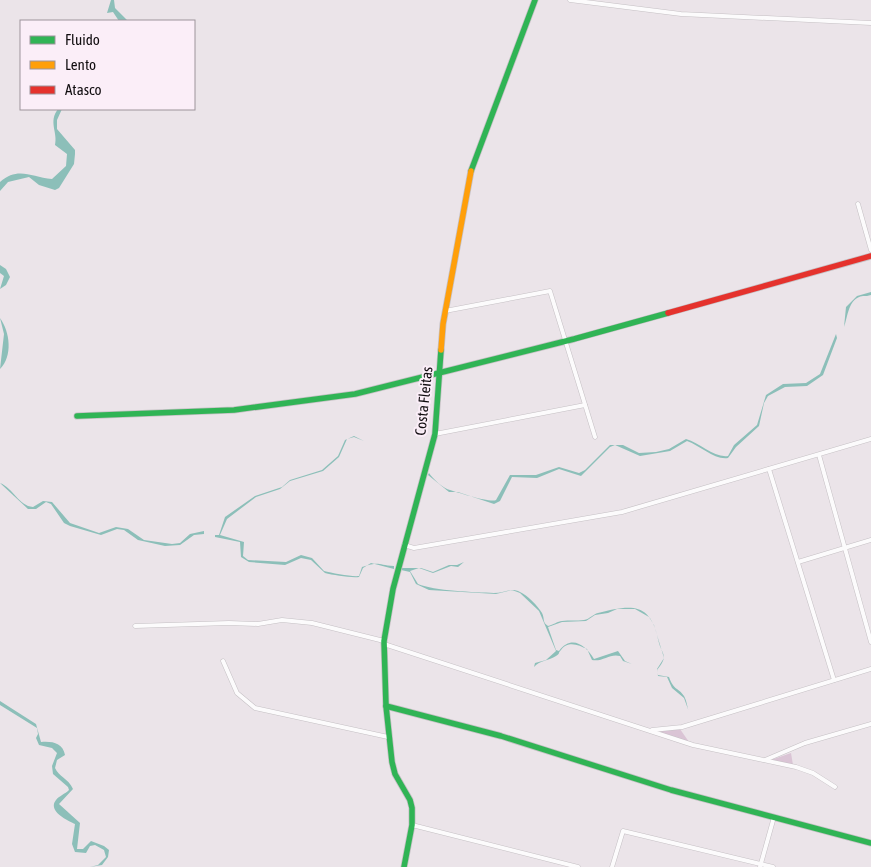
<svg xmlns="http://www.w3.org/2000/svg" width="871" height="867" viewBox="0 0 871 867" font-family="'Asap Condensed',sans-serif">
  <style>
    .green { fill: #dac4d5 }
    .water { fill: #8cbfb9 }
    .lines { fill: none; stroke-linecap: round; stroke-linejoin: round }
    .street-casing { stroke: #c5c0c4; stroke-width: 5 }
    .fast-casing { stroke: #c5c0c4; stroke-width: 7 }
    .slow-casing { stroke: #c5c0c4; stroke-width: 7 }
    .jam-casing { stroke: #c5c0c4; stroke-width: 7 }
    .street { stroke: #fcfbfc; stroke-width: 4 }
    .fast { stroke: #30b455; stroke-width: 5.5 }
    .slow { stroke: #ff9f0a; stroke-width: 5.5 }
    .jam { stroke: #e5322d; stroke-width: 5.5 }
    .labels { text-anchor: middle; stroke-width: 4; stroke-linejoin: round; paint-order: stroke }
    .street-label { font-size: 15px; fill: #110d10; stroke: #fbeef8 }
  </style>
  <rect width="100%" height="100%" fill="#ebe4e9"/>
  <g class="green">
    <path d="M680,729L689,742L659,732L661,731Z"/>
    <path d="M791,753L793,765L771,760Z"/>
  </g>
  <g class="water">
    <path d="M111,0H114L115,8L128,21H119L113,12L107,13Z"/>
    <path d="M58,109H62L57,120V129L75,150V154L74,164L59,188L55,190L39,185L29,177L8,182L0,191V182C18,166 31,177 52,179L66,166L67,154L55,145C58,132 48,122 58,109Z"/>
    <path d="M0,265L6,269L10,277L6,285L0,289L4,276L0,273Z"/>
    <path d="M871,292V295C868,296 866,296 863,296C848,298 848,317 844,327L846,307L857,296Z"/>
    <path d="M0,318C10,332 13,356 0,369L4,334Z"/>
    <path d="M836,334L837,338L823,375L807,386L785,387L768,396L764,403L759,426L736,447L728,458C714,460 701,446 687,441L670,451L640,456L615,445L610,447L581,476L559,469L537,478L512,477L500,501L494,504L458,492H449L428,475L429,473C433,479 444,489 450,490C459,493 491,503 496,500L510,475H536L559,467L579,473L585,470L610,445H623L639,453L656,452L669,449L686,439C700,443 714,458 728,456L734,445L757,425L766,395L783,384L806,383L820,374Z"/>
    <path d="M354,436L364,441L354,437L347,439L339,457L323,471L290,481L280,489L256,497L227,519L220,535L244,542L243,556L248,560L286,562L301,555L312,558L324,571C332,573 352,577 359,576L362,567C380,561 377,565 394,566V569L371,563L363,568L359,577C351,578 333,575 325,573L311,560L301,558L285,565L249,562L241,557L240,542L215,537V535H219L225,517L255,496L282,487L290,480L322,470L338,456L345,440Z"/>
    <path d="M0,483C13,488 19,506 33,507L43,501L52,502L70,523L99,533L116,527L128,529L144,540L172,544L180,543L190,534L204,531V534L194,535L180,545L165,546L138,540L124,530L117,529L101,535L70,526L64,523L51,504L46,502L36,509H28Z"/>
    <path d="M464,562L458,567L451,566L433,573L419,568L410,571L418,584C434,591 475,592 494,593C504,593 511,587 520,592C527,595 538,606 542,613C545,619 542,622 548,626C553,625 558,621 562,621C569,620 577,621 584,620C590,619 593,614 598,613C628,606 650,600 658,639C661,655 670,654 657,670L658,675L669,677C674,691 678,687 684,696C687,701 687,707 689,712L684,698L672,688L667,677L658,676L657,669L664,658L654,625L649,617L635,609H617L608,613L595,615L586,621L562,622L548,627L556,650L559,651C572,634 586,646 594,659L618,651L625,661L632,664L623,661L620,656C610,653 603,662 592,660L587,649C579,645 568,640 561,650C557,654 561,653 556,656C549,661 540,660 534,667L535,663L546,660L556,651L539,611L520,593L512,590L496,594L429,590L416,584L410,572L401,570L402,568H421L433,572L449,565H457Z"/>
    <path d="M0,701L36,724L41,742C52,741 63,743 65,755L57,760L55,768C59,777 68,778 73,789L59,804L80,823L77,849H83L91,841L104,846L109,850L108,857L102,865L90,867L98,865L106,857L104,850L95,845L90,846L86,853L75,852L72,844L75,824C68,821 47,811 56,800C59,796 65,794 69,790L68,787L53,774L52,766L57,753L52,748L39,745L36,738L38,734L37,728L0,705Z"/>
  </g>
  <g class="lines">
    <defs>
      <g id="street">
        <path d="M570,0L681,14L871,23"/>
        <path d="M858,204L871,250"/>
        <path d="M445,311L550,291L595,437"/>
        <path d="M435,434L585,405"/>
        <path d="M819,455L871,642"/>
        <path d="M769,469L834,680"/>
        <path d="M404,545L414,548L622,512L871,439"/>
        <path d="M798,562L871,540"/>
        <path d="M135,626L229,623L258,624L282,620L312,623L384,641"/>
        <path d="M384,644L693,745L796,767L813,773L835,787"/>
        <path d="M223,661L237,693L255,708L388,737"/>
        <path d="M652,730L682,727L871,669"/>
        <path d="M765,760L805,743L871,724"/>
        <path d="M412,825L578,867"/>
        <path d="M612,867L623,831L773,867"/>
        <path d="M760,867L774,817"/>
      </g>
      <g id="fast">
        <path d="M471,171L535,0"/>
        <path d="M77,416L234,410L355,394L574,339L668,313"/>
        <path d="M386,706L501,736L671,790L871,843"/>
        <path d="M404,867L412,825V808L410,800L395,774L392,762L386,706L384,641L393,589L435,434L441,350"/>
      </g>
      <path id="slow" d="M441,350L443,324L471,171"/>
      <path id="jam" d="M668,313L871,256"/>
    </defs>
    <use href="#street" class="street-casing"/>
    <use href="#fast" class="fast-casing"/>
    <use href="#slow" class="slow-casing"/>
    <use href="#jam" class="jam-casing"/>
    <use href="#street" class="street"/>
    <use href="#fast" class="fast"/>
    <use href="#slow" class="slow"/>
    <use href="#jam" class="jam"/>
  </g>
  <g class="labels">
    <g class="street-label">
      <text transform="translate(424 401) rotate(-84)" y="5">Costa Fleitas</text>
    </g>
  </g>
  <rect x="20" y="20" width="175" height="90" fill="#fbeef8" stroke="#9d949b"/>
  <rect x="30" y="36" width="25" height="8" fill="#30b455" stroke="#9d949b"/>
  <text x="65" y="45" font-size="15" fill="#110d10">Fluido</text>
  <rect x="30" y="61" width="25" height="8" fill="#ff9f0a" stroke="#9d949b"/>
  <text x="65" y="70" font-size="15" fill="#110d10">Lento</text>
  <rect x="30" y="86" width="25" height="8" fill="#e5322d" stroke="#9d949b"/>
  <text x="65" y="95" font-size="15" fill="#110d10">Atasco</text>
</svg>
